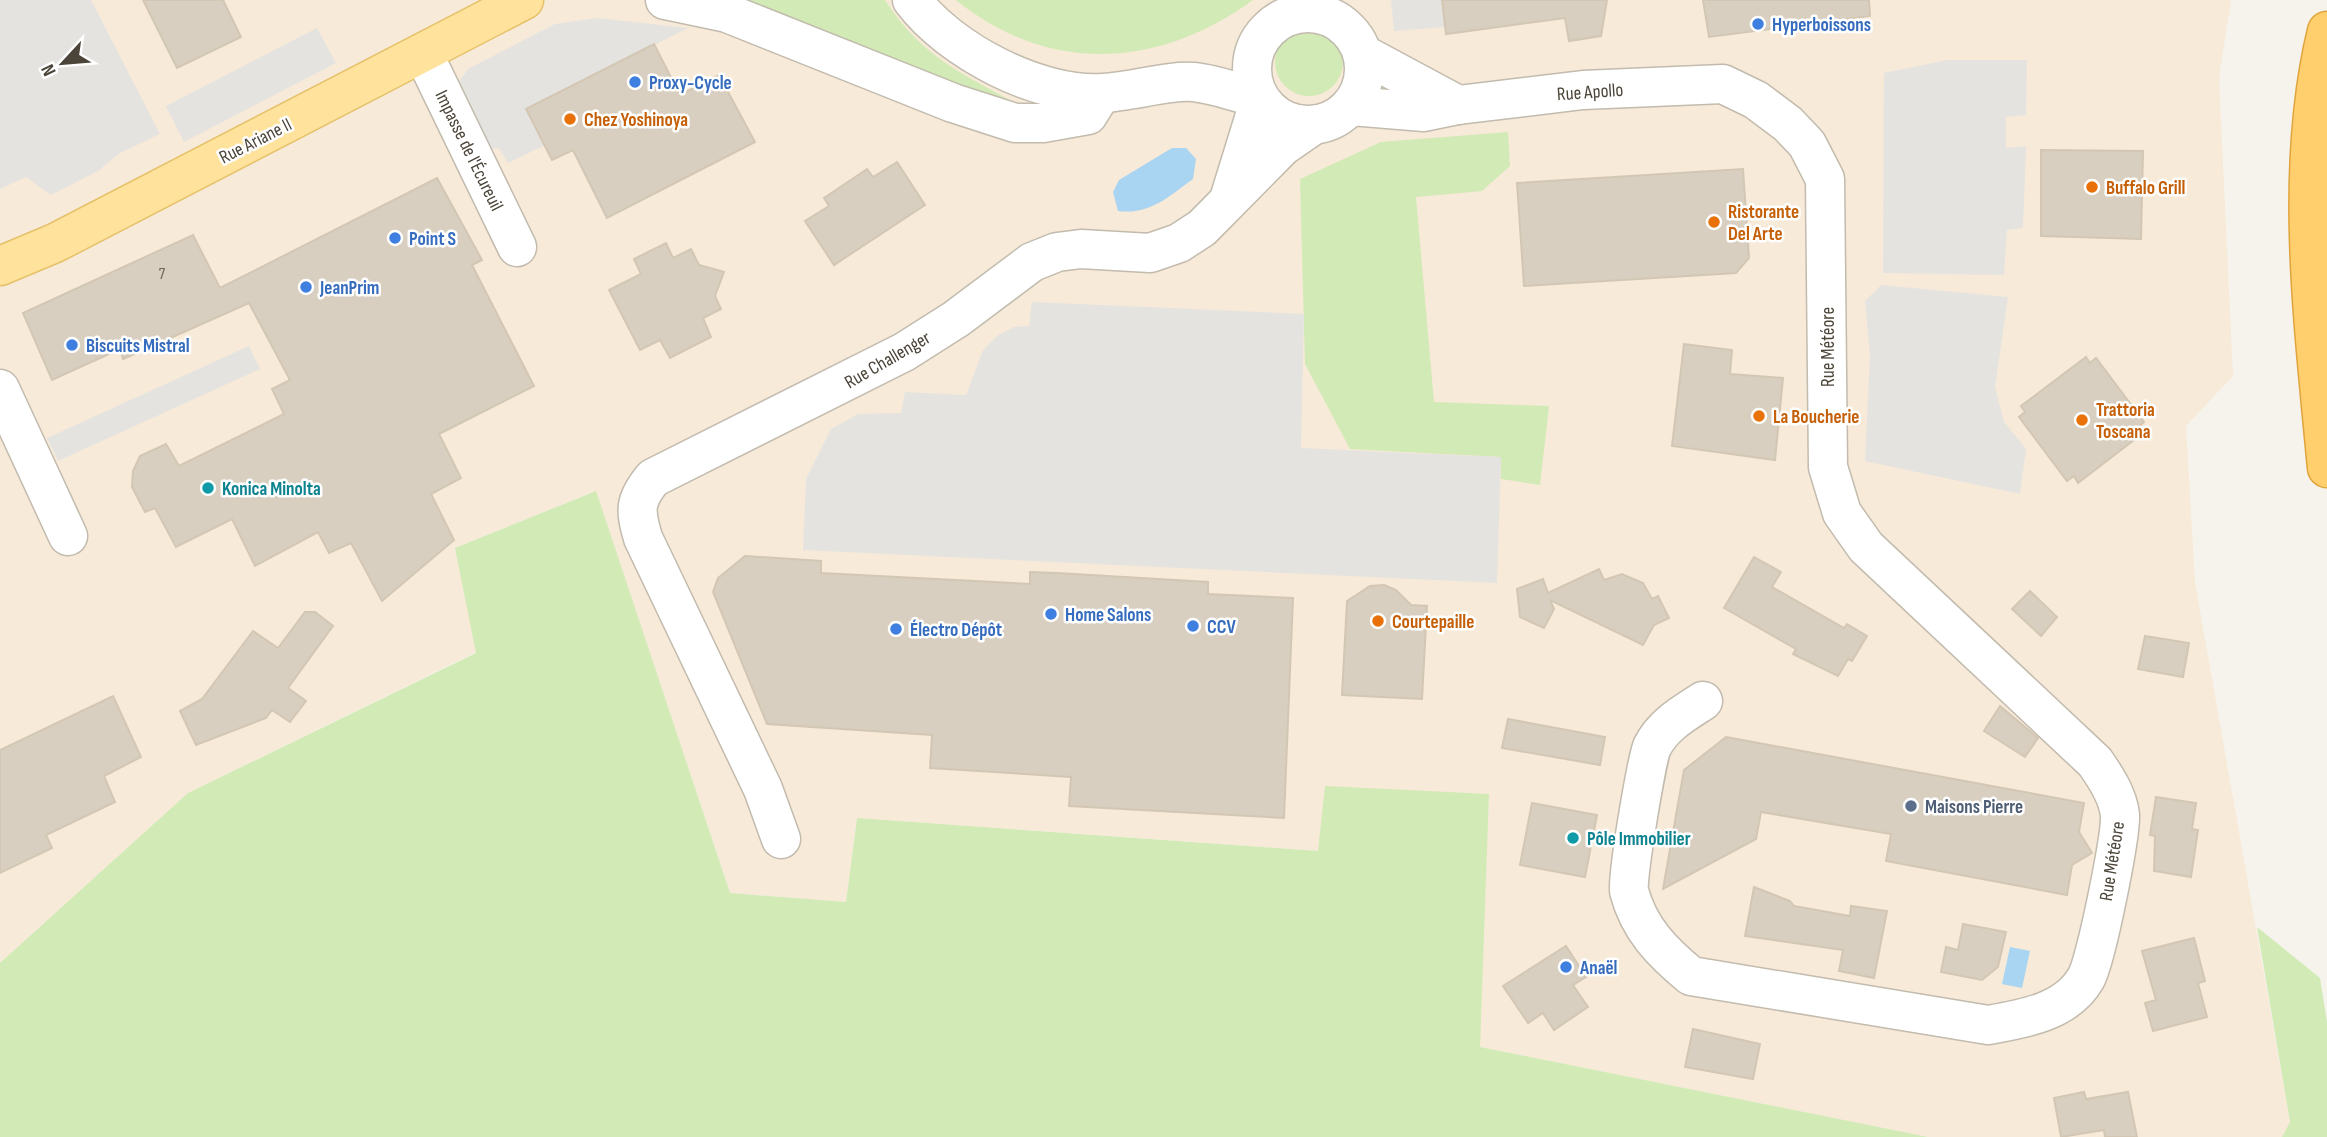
<svg xmlns="http://www.w3.org/2000/svg" width="2327" height="1137" viewBox="0 0 2327 1137" font-family="'Sofia Sans Condensed',sans-serif">
  <style>
    .commercial { fill: #f7ead8 }
    .green { fill: #d2eab5 }
    .parking { fill: #e5e3e0 }
    .water { fill: #a9d4f2 }
    .building { fill: #d8cfc1; stroke: #d3c7b4; stroke-width: 2 }
    .lines { fill: none; stroke-linecap: round; stroke-linejoin: round }
    .minor-casing { stroke: #c2bbae; stroke-width: 41 }
    .major-casing { stroke: #e6c16a; stroke-width: 41 }
    .highway-casing { stroke: #e0a43c; stroke-width: 41 }
    .minor { stroke: #fff; stroke-width: 38 }
    .major { stroke: #ffe39c; stroke-width: 38 }
    .highway { stroke: #ffcf6e; stroke-width: 38 }
    .shop-dot { fill: #3f7fe0; stroke: #fff; stroke-width: 2.5 }
    .food-dot { fill: #e8710a; stroke: #fff; stroke-width: 2.5 }
    .culture-dot { fill: #0f9aa8; stroke: #fff; stroke-width: 2.5 }
    .service-dot { fill: #5c6f8a; stroke: #fff; stroke-width: 2.5 }
    .labels { text-anchor: middle; stroke-width: 5; stroke-linejoin: round; paint-order: stroke }
    .number-label { font-size: 16px; fill: #6e675b }
    .shop-label { font-size: 19px; font-weight: bold; fill: #366cbe; stroke: #fff; text-anchor: start }
    .street-label { font-size: 19px; fill: #4b4439; stroke: #fff }
    .food-label { font-size: 19px; font-weight: bold; fill: #c56008; stroke: #fff; text-anchor: start }
    .culture-label { font-size: 19px; font-weight: bold; fill: #0d838f; stroke: #fff; text-anchor: start }
    .service-label { font-size: 19px; font-weight: bold; fill: #4e5e75; stroke: #fff; text-anchor: start }
  </style>
  <rect width="100%" height="100%" fill="#f6f3ec"/>
  <path class="commercial" d="M0,0H2231L2219,78L2233,376L2186,426L2195,582L2290,1122L2282,1137H1928L1479,1047L1489,795L1319,851L857,818L846,902L730,893L595,491L455,548L476,652L188,793L0,963Z"/>
  <g class="green">
    <path d="M740,0H885C922,58 965,75 1023,107L1000,102Z"/>
    <path d="M956,0H1253C1158,69 1049,75 956,0Z"/>
    <circle cx="1309" cy="62" r="34"/>
    <path d="M1508,132L1510,166L1482,191L1416,197L1434,402L1549,406L1540,485L1501,479L1500,457L1350,449L1305,364L1300,179L1381,142Z"/>
    <path d="M596,491L730,893L846,902L857,818L1318,851L1325,786L1489,794L1480,1047L1928,1137H0V963L188,793L476,653L455,548Z"/>
    <path d="M2257,927L2320,978L2327,1022V1137H2282L2290,1122Z"/>
  </g>
  <g class="parking">
    <path d="M0,0H91L160,134L120,153L98,171L51,195L26,177L0,189Z"/>
    <path d="M1391,0H1442L1445,27L1394,31Z"/>
    <path d="M597,18L688,28L527,109L545,145L508,163L499,148L491,149L459,81L468,69L555,24Z"/>
    <path d="M317,28L336,63L184,142L166,106Z"/>
    <path d="M1947,60H2027L2026,115L2006,117V148L2026,146L2023,228L2007,230L2004,275L1883,273L1884,73Z"/>
    <path d="M1881,285L2008,297L1995,387L2004,422L2026,449L2020,494L1865,461L1870,356L1865,301Z"/>
    <path d="M1032,302L1304,314L1301,448L1501,457L1497,583L803,550L806,479L831,429L858,414L901,413L905,392L966,395L983,350L998,335L1014,327L1029,326Z"/>
    <path d="M249,346L260,369L58,461L47,438Z"/>
  </g>
  <g class="water">
    <path d="M1172,148H1186L1196,159L1193,179C1168,197 1150,215 1118,211L1113,192L1119,180Z"/>
    <path d="M2010,947L2030,951L2022,988L2002,984Z"/>
  </g>
  <g class="building">
    <path d="M143,0H223L241,37L177,68Z"/>
    <path d="M1442,0H1607L1601,36L1569,41L1565,18L1446,34Z"/>
    <path d="M1703,0H1869L1870,16L1709,37Z"/>
    <path d="M654,44L680,95L719,75L755,142L607,218L573,150L552,160L526,109Z"/>
    <path d="M2041,150L2143,151L2141,239L2041,236Z"/>
    <path d="M897,162L925,205L834,265L805,221L829,206L824,198L867,169L873,177Z"/>
    <path d="M1743,169L1749,258L1736,273L1524,286L1517,183Z"/>
    <path d="M437,178L482,260L472,265L534,386L439,434L461,478L431,494L454,540L382,601L351,543L329,553L318,532L255,566L232,519L176,547L155,508L145,512L132,487L133,471L140,456L166,444L179,466L284,414L272,389L290,380L249,303L123,359L120,349L52,380L23,313L193,235L220,288Z"/>
    <path d="M666,243L673,258L691,249L699,265L724,272L715,296L721,309L703,318L711,337L670,358L660,340L640,350L609,290L641,274L634,259Z"/>
    <path d="M1684,344L1732,350L1730,374L1783,378L1775,460L1672,446Z"/>
    <path d="M2086,357L2090,363L2096,358L2144,422L2139,427L2143,433L2078,483L2074,476L2067,481L2019,417L2025,412L2021,406Z"/>
    <path d="M745,556L821,561V573L1030,584V572L1057,573L1208,582V594L1293,598L1284,818L1069,806L1071,777L930,768L932,735L767,724L713,592L718,578Z"/>
    <path d="M1754,557L1781,572L1772,587L1844,628L1847,624L1867,636L1852,661L1848,659L1838,676L1793,654L1796,649L1724,608Z"/>
    <path d="M1599,569L1604,580L1622,574L1643,583L1652,599L1658,596L1669,618L1654,625L1643,645L1550,600L1554,609L1544,628L1520,617L1517,589L1543,579L1548,593Z"/>
    <path d="M1384,585L1396,590L1411,605L1427,606L1422,699L1342,695L1347,601L1370,586Z"/>
    <path d="M2030,591L2057,617L2041,636L2012,609Z"/>
    <path d="M305,612H315L333,626L288,688L306,701L290,722L272,710L266,718L196,745L180,711L202,699L253,631L278,648Z"/>
    <path d="M2145,636L2189,643L2183,677L2138,669Z"/>
    <path d="M113,696L141,757L104,776L115,802L46,835L52,848L0,873V750Z"/>
    <path d="M2000,706L2038,738L2025,757L1984,731Z"/>
    <path d="M1508,719L1605,737L1600,765L1502,748Z"/>
    <path d="M1726,737L2084,803L2079,832L2092,853L2072,865L2067,895L1886,861L1891,834L1761,812L1756,839L1663,889L1684,770Z"/>
    <path d="M2156,797L2196,803L2192,829L2198,830L2191,877L2154,871L2155,836L2150,835Z"/>
    <path d="M1532,803L1597,815L1585,877L1520,865Z"/>
    <path d="M1754,887L1790,901L1794,906L1850,916L1851,906L1887,911L1874,978L1839,971L1843,950L1745,936Z"/>
    <path d="M1963,924L2006,932L1998,967L1982,980L1941,972L1946,947L1958,950Z"/>
    <path d="M2194,938L2205,981L2198,983L2207,1017L2153,1031L2145,1003L2156,1000L2142,951Z"/>
    <path d="M1566,946L1586,977L1573,985L1588,1007L1554,1030L1543,1013L1528,1023L1503,986Z"/>
    <path d="M1693,1029L1760,1044L1753,1079L1685,1067Z"/>
    <path d="M2084,1092L2086,1099L2128,1092L2137,1137H2105L2104,1130L2061,1137L2054,1098Z"/>
  </g>
  <g class="lines">
    <defs>
      <g id="minor">
        <path d="M665,0L727,13L953,103L1015,123H1043L1088,115L1101,94"/>
        <path d="M912,0C950,51 1039,97 1103,93C1129,92 1170,80 1193,82C1215,84 1239,93 1260,99L1230,196"/>
        <circle cx="1308" cy="69" r="56"/>
        <path d="M423,53L517,247"/>
        <path d="M1363,54L1458,105"/>
        <path d="M1351,106L1424,112L1458,105L1583,90L1723,84L1756,100L1788,124L1807,144L1825,179L1828,467L1842,513L1866,547L2095,762C2106,778 2118,796 2120,815C2121,836 2096,961 2086,978C2067,1012 2023,1019 1988,1025L1691,976C1662,952 1639,929 1629,891C1626,881 1647,758 1652,747C1663,725 1683,714 1703,701"/>
        <path d="M0,389L68,536"/>
        <path d="M781,839L763,789L643,538C635,510 634,501 653,478L904,352L956,319L1032,262L1057,252L1081,249L1150,253L1179,243L1202,228L1283,146L1312,126"/>
      </g>
      <path id="major" d="M0,266L55,243L524,0"/>
      <path id="highway" d="M2327,31C2293,171 2314,326 2327,468"/>
    </defs>
    <use href="#minor" class="minor-casing"/>
    <use href="#major" class="major-casing"/>
    <use href="#highway" class="highway-casing"/>
    <use href="#minor" class="minor"/>
    <use href="#major" class="major"/>
    <use href="#highway" class="highway"/>
  </g>
  <g class="shop-dot">
    <circle cx="1758" cy="24" r="7"/>
    <circle cx="635" cy="82" r="7"/>
    <circle cx="395" cy="238" r="7"/>
    <circle cx="306" cy="287" r="7"/>
    <circle cx="72" cy="345" r="7"/>
    <circle cx="1051" cy="614" r="7"/>
    <circle cx="1193" cy="626" r="7"/>
    <circle cx="896" cy="629" r="7"/>
    <circle cx="1566" cy="967" r="7"/>
  </g>
  <g class="food-dot">
    <circle cx="570" cy="119" r="7"/>
    <circle cx="2092" cy="187" r="7"/>
    <circle cx="1714" cy="222" r="7"/>
    <circle cx="1759" cy="416" r="7"/>
    <circle cx="2082" cy="420" r="7"/>
    <circle cx="1378" cy="621" r="7"/>
  </g>
  <g class="culture-dot">
    <circle cx="208" cy="488" r="7"/>
    <circle cx="1573" cy="838" r="7"/>
  </g>
  <circle class="service-dot" cx="1911" cy="806" r="7"/>
  <g class="labels">
    <g class="number-label">
      <text x="162" y="279">7</text>
    </g>
    <g class="shop-label">
      <text x="1772" y="31">Hyperboissons</text>
      <text x="649" y="89">Proxy-Cycle</text>
      <text x="409" y="245">Point S</text>
      <text x="320" y="294">JeanPrim</text>
      <text x="86" y="352">Biscuits Mistral</text>
      <text x="1065" y="621">Home Salons</text>
      <text x="1207" y="633">CCV</text>
      <text x="910" y="636">Électro Dépôt</text>
      <text x="1580" y="974">Anaël</text>
    </g>
    <g class="street-label">
      <text transform="translate(1590 91) rotate(-4)" y="7">Rue Apollo</text>
      <text transform="translate(255 140) rotate(-27)" y="7">Rue Ariane II</text>
      <text transform="translate(470 150) rotate(64)" y="7">Impasse de l'Écureuil</text>
      <text transform="translate(1827 347) rotate(-90)" y="7">Rue Météore</text>
      <text transform="translate(887 359) rotate(-30)" y="7">Rue Challenger</text>
      <text transform="translate(2111 861) rotate(-81)" y="7">Rue Météore</text>
    </g>
    <g class="food-label">
      <text x="584" y="126">Chez Yoshinoya</text>
      <text x="2106" y="194">Buffalo Grill</text>
      <text x="1728" y="218">Ristorante<tspan x="1728" dy="22">Del Arte</tspan></text>
      <text x="2096" y="416">Trattoria<tspan x="2096" dy="22">Toscana</tspan></text>
      <text x="1773" y="423">La Boucherie</text>
      <text x="1392" y="628">Courtepaille</text>
    </g>
    <g class="culture-label">
      <text x="222" y="495">Konica Minolta</text>
      <text x="1587" y="845">Pôle Immobilier</text>
    </g>
    <g class="service-label">
      <text x="1925" y="813">Maisons Pierre</text>
    </g>
  </g>
  <g transform="translate(63 63) rotate(244)" stroke="#ffffff" stroke-width="5" paint-order="stroke">
  <path d="M0-5L12 26L0 18L-12 26Z" fill="#4b4439"/>
  <text y="-10" font-size="19" font-weight="bold" text-anchor="middle" fill="#4b4439">N</text>
  </g>
</svg>
